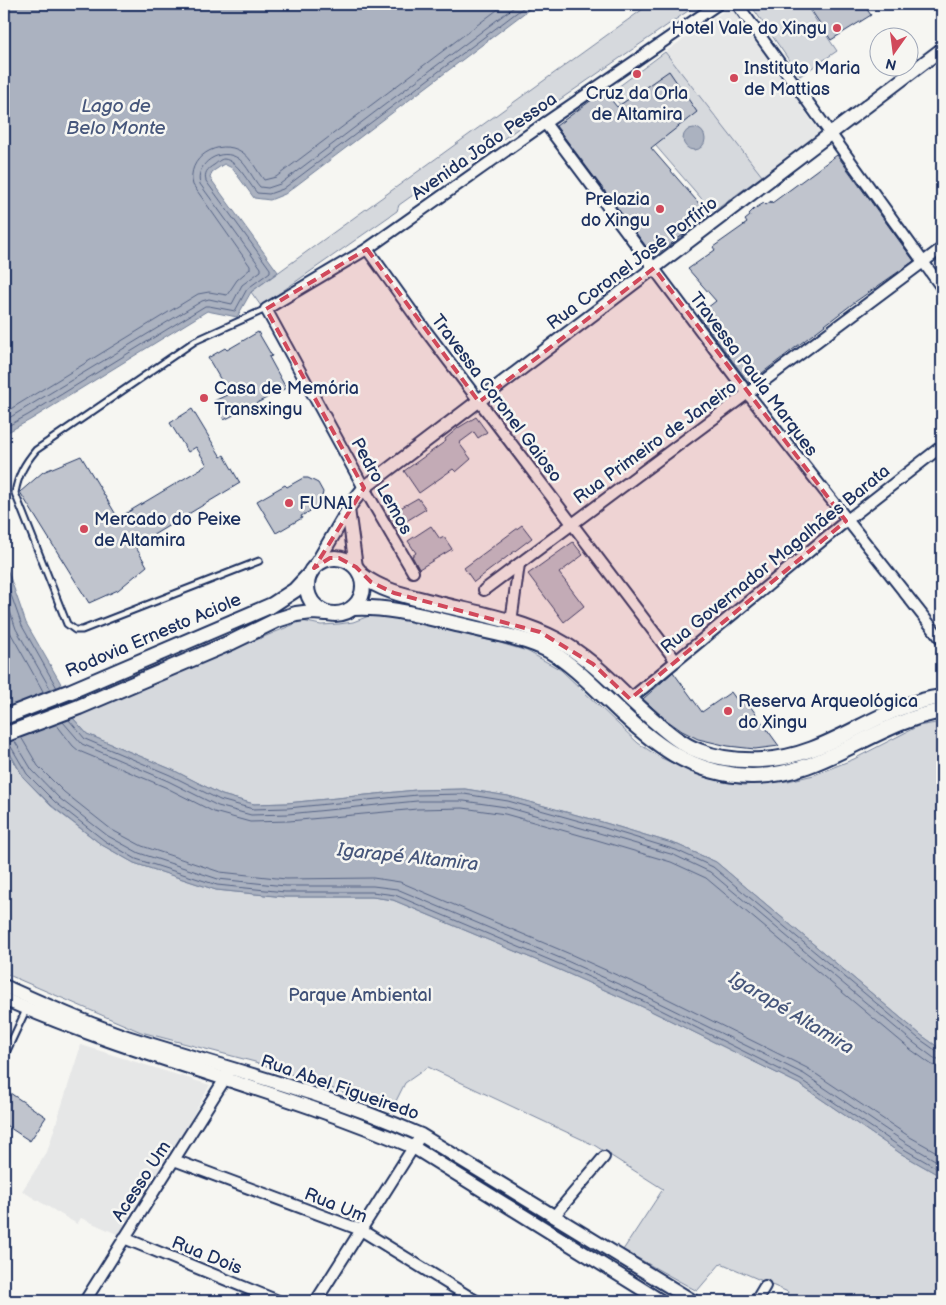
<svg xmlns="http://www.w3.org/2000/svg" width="946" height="1305" viewBox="0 0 946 1305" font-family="'Balsamiq Sans',sans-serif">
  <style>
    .built { fill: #e6e7e7 }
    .green { fill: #d6d9dd; stroke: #78849e }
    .water { fill: #abb2c0; stroke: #717e99 }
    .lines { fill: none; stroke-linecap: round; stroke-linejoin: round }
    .shore { stroke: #556385; stroke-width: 1 }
    .building { fill: #c0c4cd; stroke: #1b2f5e }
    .service-casing { stroke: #1b2f5e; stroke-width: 9 }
    .minor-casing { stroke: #1b2f5e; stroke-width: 14 }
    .tertiary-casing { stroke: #1b2f5e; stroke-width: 16 }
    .secondary-casing { stroke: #1b2f5e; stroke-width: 18 }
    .service { stroke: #f6f6f2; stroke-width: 5 }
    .minor { stroke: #f6f6f2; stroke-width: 10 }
    .tertiary { stroke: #f6f6f2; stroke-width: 12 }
    .secondary { stroke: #f6f6f2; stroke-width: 14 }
    .marked { fill: #d1495b; fill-opacity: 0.2; stroke: #d1495b; stroke-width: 4; stroke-dasharray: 10 6; stroke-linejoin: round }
    .poi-dot { fill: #d1495b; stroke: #f6f6f2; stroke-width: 2 }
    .labels { text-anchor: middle; stroke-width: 5; stroke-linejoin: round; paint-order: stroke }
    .poi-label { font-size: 18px; fill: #1b2f5e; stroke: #f6f6f2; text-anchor: start }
    .street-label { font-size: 18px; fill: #1b2f5e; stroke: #f6f6f2 }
    .park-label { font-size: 18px; fill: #405177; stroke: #f6f6f2 }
    .water-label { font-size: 19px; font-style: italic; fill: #46567b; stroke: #f6f6f2 }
  </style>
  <rect width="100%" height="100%" fill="#f6f6f2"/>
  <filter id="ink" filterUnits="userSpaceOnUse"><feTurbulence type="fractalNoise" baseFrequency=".02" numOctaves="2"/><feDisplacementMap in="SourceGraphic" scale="10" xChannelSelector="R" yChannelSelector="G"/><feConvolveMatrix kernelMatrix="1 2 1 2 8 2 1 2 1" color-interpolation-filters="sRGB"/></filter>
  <g filter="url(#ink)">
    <g class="built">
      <path d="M731,6L821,134L762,176L665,52Z"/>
      <path d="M81,1045L210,1085L150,1192L119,1235L81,1218L77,1224L22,1191L47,1152Z"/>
    </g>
    <g class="green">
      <path d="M650,4H698L464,166H454L399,205L397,211L261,306L251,292Z"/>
      <path d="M750,4H805L837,51L800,76Z"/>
      <path d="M665,52L762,176L713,212L610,93Z"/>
      <path d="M386,615L500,643L527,651L561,670L638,743L659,757L707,778L744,785L788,781L814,775L854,759L918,726L942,722V1050L921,1035L716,862L678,845L602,822L508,796L465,789L416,790L287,803L254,804L222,795L173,770L87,734L73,718L81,713L302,621L321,625L339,624L353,622L369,616Z"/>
      <path d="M4,748H6L23,777L51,806L102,845L134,863L216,890L285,897H372L393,900L562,971L643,1007L799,1084L900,1153L942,1177V1301H785L788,1292L721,1263L697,1291L623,1250L663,1189L594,1145L428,1067L405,1083L392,1109L255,1062L141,1032L4,973Z"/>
    </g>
    <g class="water">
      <path d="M4,4H536L285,194L270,200L254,198L232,168L224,164L212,172L210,178L278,272L251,292L237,317L207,311L30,420L4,434Z"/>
      <circle cx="694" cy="139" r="11"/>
      <path d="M4,560L26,623L60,682L73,718L87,734L173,770L222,795L254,804L287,803L416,790L465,789L508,796L602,822L678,845L716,862L921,1035L942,1050V1177L900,1153L799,1084L643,1007L562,971L393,900L372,897H285L216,890L134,863L102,845L52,806L23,777L4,742Z"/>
    </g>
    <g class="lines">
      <g class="shore">
        <path d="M4,413L198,294L209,292L227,295L237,280L250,269V266L193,185C185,158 219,137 242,152C251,158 257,171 264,180L276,177L505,4"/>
        <path d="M4,421L202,301L209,299L232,304L242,285L261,271V268L200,184C194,163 222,146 239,159C247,165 253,179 260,187L268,188L280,184L518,4"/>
        <path d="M4,428L28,415L205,306H209L235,311L247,289L270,272V269L206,181C204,173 207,169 214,165C217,163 220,159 224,159C237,160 249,184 257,193L269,194L283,189L528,4"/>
        <path d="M4,575L22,626L57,688"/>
        <path d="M4,594L16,629L51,690"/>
        <path d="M4,616L10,632L44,693"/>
        <path d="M69,720L85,739L170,775L220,800L253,809L288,808L417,795L464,794L508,801L601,827L676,850L713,867L918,1038L938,1052L942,1053"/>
        <path d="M63,722L82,744L168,781L218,806L251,815L288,814L417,801H464L506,807L599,833L674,855L710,872L914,1043L934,1058L942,1060"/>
        <path d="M56,724L73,746L79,751L165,787L214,812L250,822L289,821L417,809L463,808L505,814L597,840L671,862L706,878L910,1049L932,1065L942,1067"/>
        <path d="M21,737L38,766L64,792L112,830L142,846L220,872L286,879L373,878L400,882L570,954L650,990L807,1068L910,1137L942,1155"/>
        <path d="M14,740L32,770L59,798L108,836L139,853L218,879L285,886H373L397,889L567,961L647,997L804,1074L906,1143L942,1164"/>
        <path d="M6,743L10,745L27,774L55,802L105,841L136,859L217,885L285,892H372L395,895L564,966L645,1002L801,1080L902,1148L942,1171"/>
      </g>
    </g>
    <g class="building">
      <path d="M807,4H863L871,15L831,40Z"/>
      <path d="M669,71L697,112L651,148L709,215L654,257L556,126L604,91L617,107Z"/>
      <path d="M837,155L914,261L855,302L749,383L698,315L716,301L688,269L715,250L713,247L747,223L745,220L750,216L749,214L754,209L764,203L766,205L771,201L772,203Z"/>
      <path d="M258,332L272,356L269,357L286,388L224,420L214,401L229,394L208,358L225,348L227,350Z"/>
      <path d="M192,409L221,457L224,455L240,483L135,546L147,566L118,590L89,603L20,492L43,472L81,456L118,518L207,465L196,447L188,452L170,423Z"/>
      <path d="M476,417L487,432L478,438L474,432L459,443L471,459L456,472L453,469L419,493L404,471L446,441L445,439L458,428Z"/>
      <path d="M303,478H308L318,483L323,492L321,501L314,509L301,516L302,518L276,533L257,501L285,485L287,487Z"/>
      <path d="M418,498L426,509L395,528L388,515Z"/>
      <path d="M522,525L532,538L474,582L464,568Z"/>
      <path d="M431,526L440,539L444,537L452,549L419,569L412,556L416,553L408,541Z"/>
      <path d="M573,542L583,555L559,573L584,606L564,622L528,574Z"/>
      <path d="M673,672L702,712L731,692L739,703L745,699L779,746L755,749L728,746L698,739L682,731L665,719L643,699Z"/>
      <path d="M4,1089L46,1117L30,1141L4,1124Z"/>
    </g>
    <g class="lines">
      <defs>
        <g id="service">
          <path d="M259,561L82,630H75L67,624L15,493C18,475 25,463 36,450L195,341L266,309"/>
          <path d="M4,1057L26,1010"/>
        </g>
        <g id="minor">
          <path d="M737,4L942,288"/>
          <path d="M545,123L748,394L942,640"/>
          <path d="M367,249L426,331L676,661"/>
          <path d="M413,572L364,488L266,309L367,249L545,123L718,4"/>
          <path d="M484,590L942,248"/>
          <path d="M511,622L519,564"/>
          <path d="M630,699L846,521L942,446"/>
          <path d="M174,1160L361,1230L476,1301"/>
          <path d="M555,1215L604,1157"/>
          <path d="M124,1238L278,1301"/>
          <path d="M85,1301L228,1074"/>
          <path d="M316,1301L421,1135"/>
          <path d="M756,1301L765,1286"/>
        </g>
        <g id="tertiary">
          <path d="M348,509L356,567"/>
          <path d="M314,568L352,503L364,488L942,49"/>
          <path d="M4,986C44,1004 85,1023 127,1037C225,1068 326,1093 421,1135L693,1301"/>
          <path d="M4,999C136,1058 280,1089 413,1147L661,1301"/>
        </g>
        <g id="secondary">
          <circle cx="335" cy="586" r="28"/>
          <path d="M361,575C384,592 408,596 435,603C476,613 519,620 557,640C593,659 620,691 650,717C665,730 680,744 699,751C719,759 741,761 762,760C830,757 877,705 942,697"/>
          <path d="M353,608C391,606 425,617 461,625C488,632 523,637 548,650C572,664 591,684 611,703C652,743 691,775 751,776C822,777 875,722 942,711"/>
          <path d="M4,717L71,691L272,605L295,590L309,575"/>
          <path d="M4,735L79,707L232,642L277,620L296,614L312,612L327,613"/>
        </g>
      </defs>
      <use href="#service" class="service-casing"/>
      <use href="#minor" class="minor-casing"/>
      <use href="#tertiary" class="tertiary-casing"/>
      <use href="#secondary" class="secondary-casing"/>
      <use href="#service" class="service"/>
      <use href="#minor" class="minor"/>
      <use href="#tertiary" class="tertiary"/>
      <use href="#secondary" class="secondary"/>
    </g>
  </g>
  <path class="marked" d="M367,249L479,402L654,268L846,521L630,699L593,664L540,632L394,593L371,582L356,567L339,558H330L314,568L364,488L266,309Z"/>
  <g class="poi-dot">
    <circle cx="837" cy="28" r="5"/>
    <circle cx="637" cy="74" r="5"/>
    <circle cx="734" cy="78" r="5"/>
    <circle cx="660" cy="209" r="5"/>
    <circle cx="204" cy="398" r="5"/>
    <circle cx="289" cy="503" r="5"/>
    <circle cx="84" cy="529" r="5"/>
    <circle cx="728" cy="711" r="5"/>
  </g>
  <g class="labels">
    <g class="poi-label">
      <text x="827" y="34" text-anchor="end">Hotel Vale do Xingu</text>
      <text x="744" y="74">Instituto Maria<tspan x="744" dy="21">de Mattias</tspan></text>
      <text x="637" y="99" text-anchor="middle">Cruz da Orla<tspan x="637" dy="21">de Altamira</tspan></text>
      <text x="650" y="205" text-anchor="end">Prelazia<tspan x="650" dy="21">do Xingu</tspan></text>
      <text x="214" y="394">Casa de Memória<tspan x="214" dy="21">Transxingu</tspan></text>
      <text x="299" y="509">FUNAI</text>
      <text x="94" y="525">Mercado do Peixe<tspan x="94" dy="21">de Altamira</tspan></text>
      <text x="738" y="707">Reserva Arqueológica<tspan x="738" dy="21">do Xingu</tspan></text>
    </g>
    <g class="street-label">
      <text transform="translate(484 146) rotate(-35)" y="6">Avenida João Pessoa</text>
      <text transform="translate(632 263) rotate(-37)" y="6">Rua Coronel José Porfírio</text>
      <text transform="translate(754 374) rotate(53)" y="6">Travessa Paula Marques</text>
      <text transform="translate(497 398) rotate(53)" y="6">Travessa Coronel Gaioso</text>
      <text transform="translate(655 442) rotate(-36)" y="6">Rua Primeiro de Janeiro</text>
      <text transform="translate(382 486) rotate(61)" y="6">Pedro Lemos</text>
      <text transform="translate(775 559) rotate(-39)" y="6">Rua Governador Magalhães Barata</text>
      <text transform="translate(153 635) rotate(-23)" y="6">Rodovia Ernesto Aciole</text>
      <text transform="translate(340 1087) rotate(19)" y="6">Rua Abel Figueiredo</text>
      <text transform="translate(141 1181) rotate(-57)" y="6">Acesso Um</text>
      <text transform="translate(336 1205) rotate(22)" y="6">Rua Um</text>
      <text transform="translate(207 1255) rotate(22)" y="6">Rua Dois</text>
    </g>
    <g class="park-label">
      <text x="360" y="1001">Parque Ambiental</text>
    </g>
    <g class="water-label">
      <text x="116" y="112">Lago de<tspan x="116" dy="22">Belo Monte</tspan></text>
      <text transform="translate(408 856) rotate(6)" y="7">Igarapé Altamira</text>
      <text transform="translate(792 1012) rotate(31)" y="7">Igarapé Altamira</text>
    </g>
  </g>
  <rect width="946" height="1305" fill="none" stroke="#f6f6f2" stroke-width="20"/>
  <rect x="10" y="10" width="926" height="1285" fill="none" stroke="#1b2f5e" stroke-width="2" filter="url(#ink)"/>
  <g transform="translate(894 52) rotate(194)"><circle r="24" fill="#f6f6f2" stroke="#9ea6b7"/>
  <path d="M0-4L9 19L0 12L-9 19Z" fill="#d1495b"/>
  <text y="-8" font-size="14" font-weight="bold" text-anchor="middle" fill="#1b2f5e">N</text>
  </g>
</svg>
